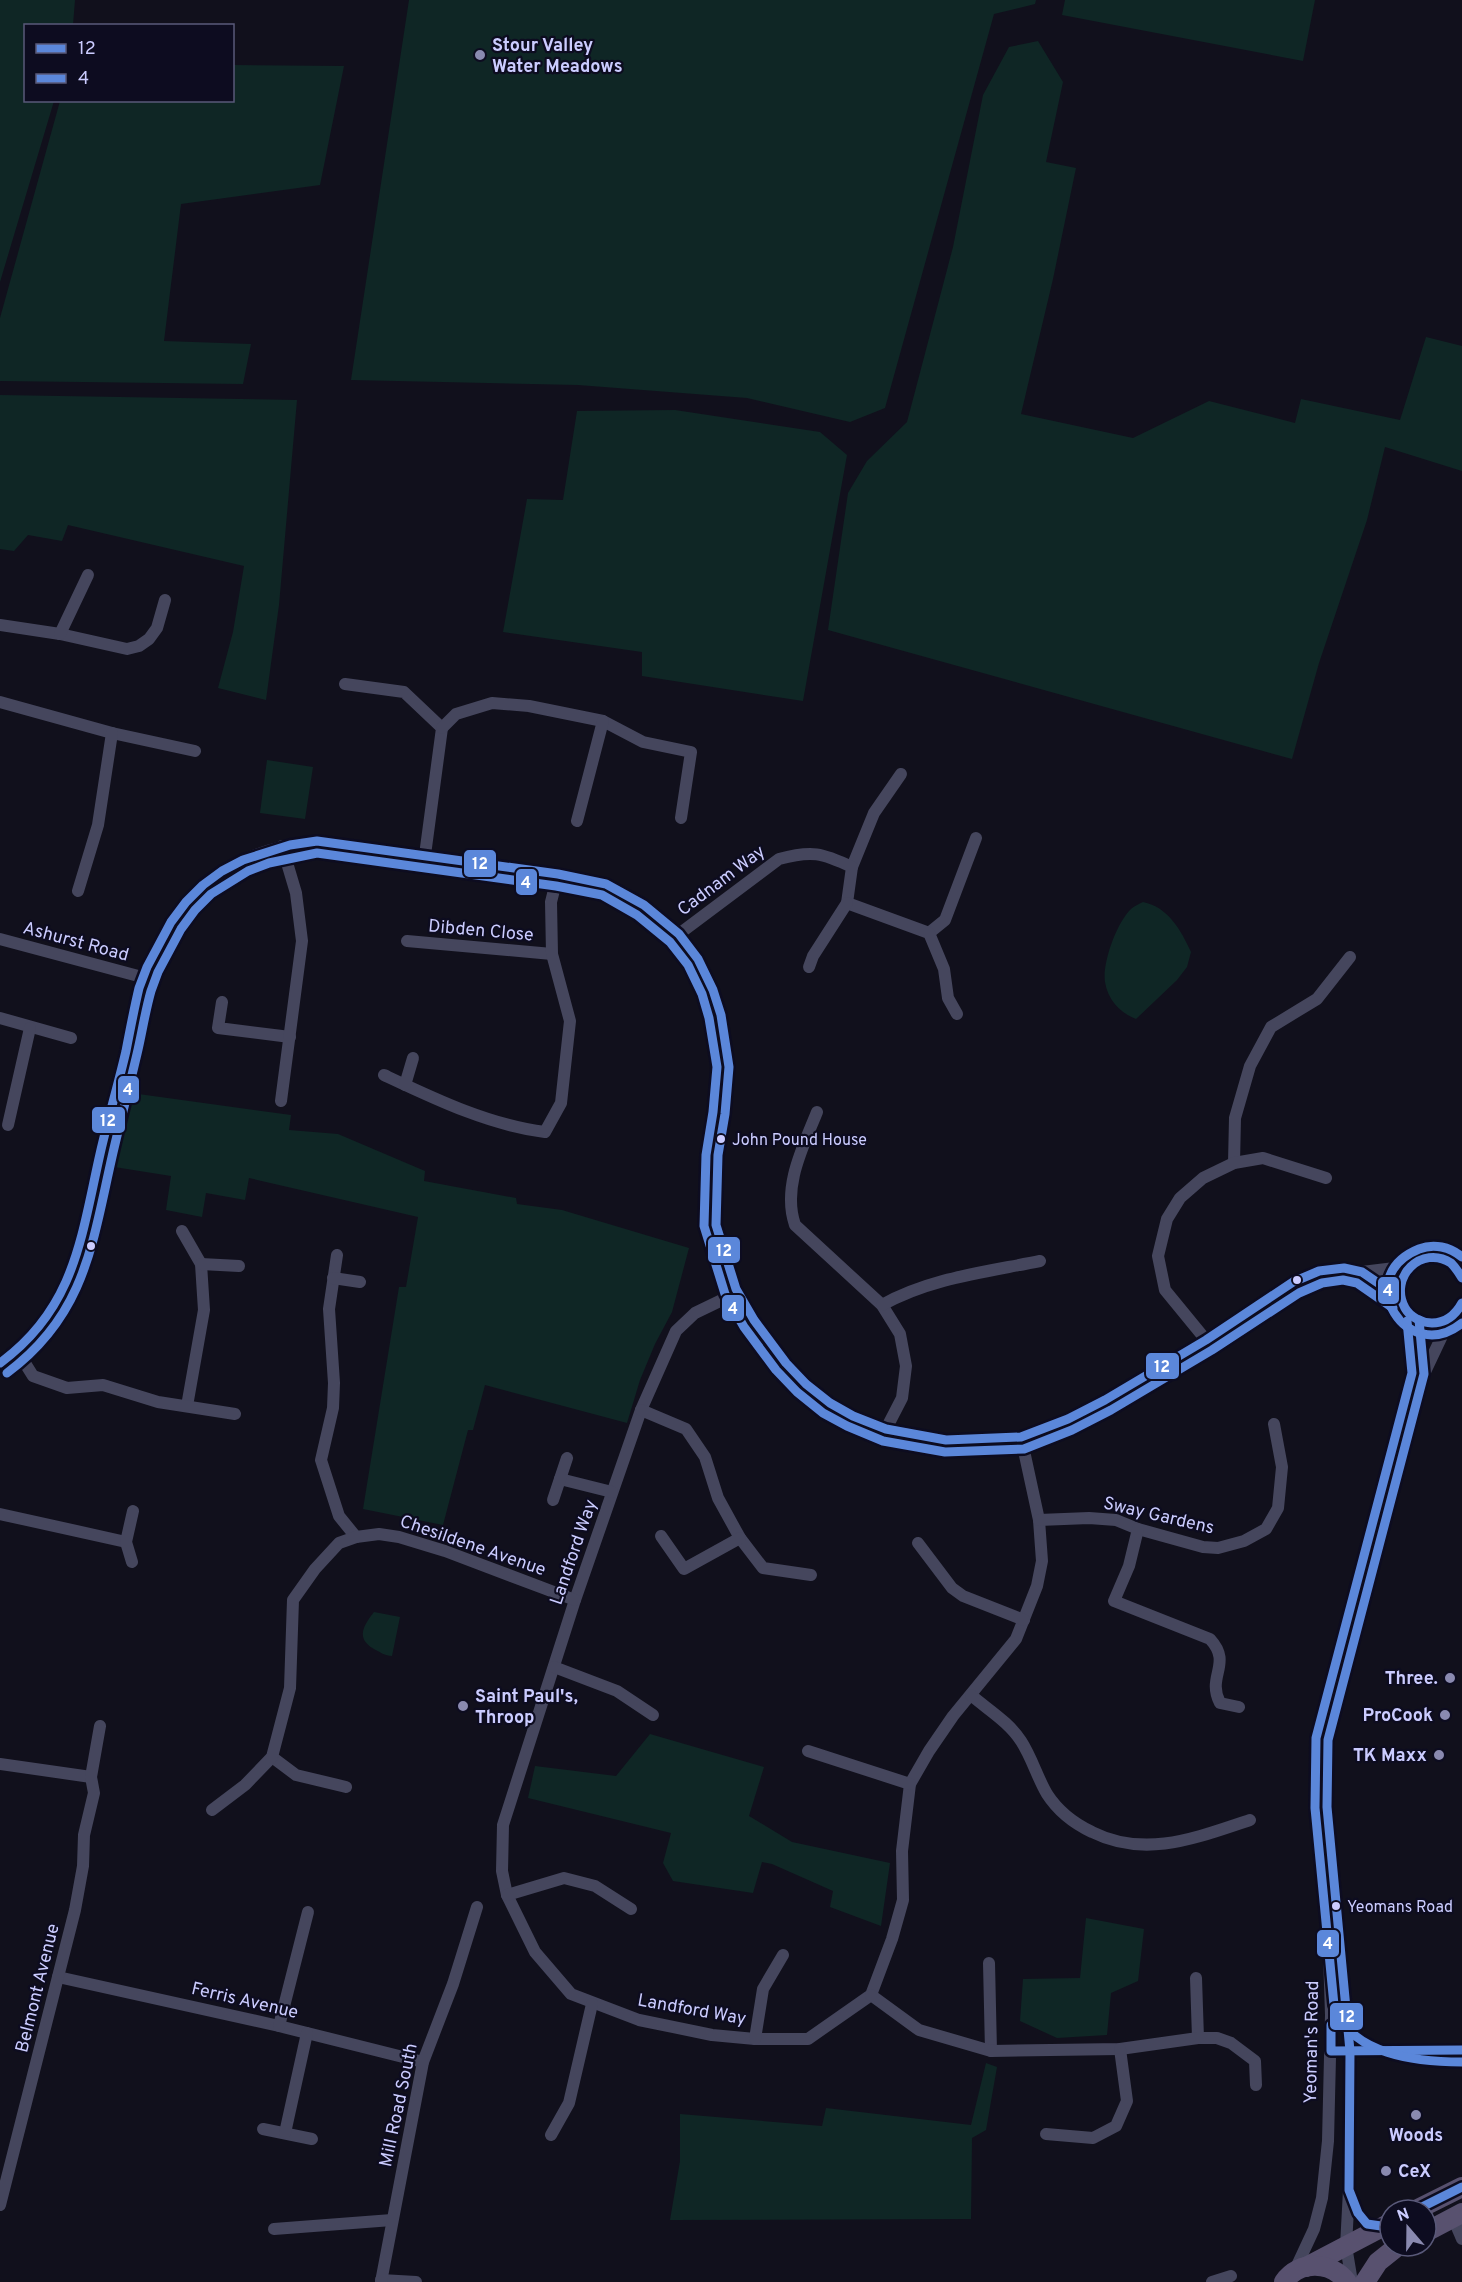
<svg xmlns="http://www.w3.org/2000/svg" width="1462" height="2282" viewBox="0 0 1462 2282" font-family="Overpass,sans-serif">
  <style>
    .green { fill: #0f2625 }
    .lines { fill: none; stroke-linecap: round; stroke-linejoin: round }
    .minor { stroke: #45465d; stroke-width: 12 }
    .primary { stroke: #58516f; stroke-width: 20 }
    .bus-1-casing { stroke: #0d0c20; stroke-width: 14 }
    .bus-2-casing { stroke: #0d0c20; stroke-width: 14 }
    .bus-1 { stroke: #5b87da; stroke-width: 9 }
    .bus-2 { stroke: #5b87da; stroke-width: 9 }
    .poi-dot { fill: #8a8ab0; stroke: #0d0c20; stroke-width: 2 }
    .bus-dot { fill: #cbccff; stroke: #0d0c20; stroke-width: 2 }
    .labels { text-anchor: middle; stroke-width: 4.5; stroke-linejoin: round; paint-order: stroke }
    .bus-label { font-size: 16px; fill: #cbccff; stroke: #0d0c20; text-anchor: start }
    .poi-label { font-size: 18px; font-weight: bold; fill: #cbccff; stroke: #0d0c20; text-anchor: start }
    .street-label { font-size: 18px; fill: #cbccff; stroke: #0d0c20 }
    .line-badge { stroke: #0d0c20; stroke-width: 2 }
    .badge-label { font-size: 16px; text-anchor: middle; font-weight: bold; fill: #fff }
  </style>
  <rect width="100%" height="100%" fill="#11101c"/>
  <g class="green">
    <path d="M0,0H75L73,25L26,26V100L54,101L0,282Z"/>
    <path d="M409,0H1036L1035,4L994,14L885,408L850,422L747,398L578,385L351,380Z"/>
    <path d="M1065,0H1315L1303,61L1062,15Z"/>
    <path d="M1038,41L1063,82L1046,162L1076,168L1053,279L1021,414L1133,438L1209,401L1295,423L1301,399L1400,420L1426,337L1462,346V471L1385,447L1367,520L1319,663L1292,759L828,630L848,493L867,461L907,422L953,247L983,95L1009,47Z"/>
    <path d="M233,65L344,66L320,185L181,204L164,341L251,344L243,384L0,381V318L60,101L232,100Z"/>
    <path d="M0,395L297,400L279,605L266,700L218,688L233,632L244,566L68,525L62,541L28,535L14,551L0,549Z"/>
    <path d="M675,410L820,432L847,455L803,701L642,676V652L503,632L527,499L563,500L577,411Z"/>
    <path d="M267,760L313,767L305,819L260,813Z"/>
    <path d="M1143,902C1168,907 1181,930 1191,952L1187,967L1177,980L1136,1019C1120,1013 1108,1000 1105,982C1102,963 1117,922 1131,909C1134,906 1139,904 1143,902Z"/>
    <path d="M124,1092L291,1115L289,1130L338,1134L425,1171L424,1181L516,1198L517,1204L562,1210L689,1248L672,1312L655,1344L640,1380L627,1423L485,1385L473,1430H468L443,1525L363,1509L399,1287H406L418,1217L249,1178L245,1200L206,1193L202,1217L166,1210L171,1176L108,1166Z"/>
    <path d="M374,1612L400,1617L392,1656C385,1656 380,1652 374,1649C355,1638 364,1625 374,1612Z"/>
    <path d="M650,1734L764,1767L749,1816L792,1842L890,1863L881,1926L830,1907L833,1891L772,1864L762,1862L753,1893L673,1881L663,1863L671,1833L528,1798L535,1766L616,1776Z"/>
    <path d="M1086,1918L1144,1929L1138,1981L1111,1993L1107,2035L1057,2038L1020,2021L1023,1979L1080,1978Z"/>
    <path d="M986,2063L997,2067L986,2130L972,2138L971,2219L670,2220L680,2161V2114L822,2126L826,2108L971,2125Z"/>
  </g>
  <g class="lines">
    <g class="minor">
      <path d="M0,625L60,634L127,649L139,646L149,639L157,628L165,600"/>
      <path d="M60,634L88,575"/>
      <path d="M345,684L404,692L442,728L425,855"/>
      <path d="M0,702L112,733L195,751"/>
      <path d="M442,728L456,714L492,703L529,706L603,721L643,742L691,752L681,818"/>
      <path d="M577,821L603,721"/>
      <path d="M852,867L874,813L901,774"/>
      <path d="M78,891L98,825L112,733"/>
      <path d="M929,933L945,920L976,838"/>
      <path d="M679,934L779,859C812,850 822,853 852,867L847,903L929,933L944,969L948,998L957,1014"/>
      <path d="M0,939L142,977"/>
      <path d="M407,941L552,954"/>
      <path d="M809,967L813,956L847,903"/>
      <path d="M222,1002L218,1028L290,1037"/>
      <path d="M0,1018L71,1038"/>
      <path d="M384,1075C435,1099 489,1125 545,1132L561,1103L570,1021L552,954L551,902L558,874"/>
      <path d="M405,1085L413,1058"/>
      <path d="M281,1101L302,941L296,893L282,846"/>
      <path d="M817,1112C803,1147 782,1187 795,1225L882,1305L900,1334L906,1366L902,1398L886,1429"/>
      <path d="M8,1125L30,1028"/>
      <path d="M1234,1163L1235,1118L1250,1066L1271,1027L1317,999L1350,957"/>
      <path d="M182,1231L201,1264L204,1310L187,1406"/>
      <path d="M337,1255L329,1309L334,1383L333,1408L321,1460L339,1516L356,1537"/>
      <path d="M201,1264L239,1266"/>
      <path d="M1362,1272L1411,1266"/>
      <path d="M333,1278L360,1282"/>
      <path d="M1462,1278C1442,1231 1375,1275 1407,1312C1414,1319 1423,1323 1433,1323C1446,1322 1456,1315 1462,1303"/>
      <path d="M736,1289L724,1299L695,1313L676,1331L641,1410L575,1600L503,1825L502,1871L507,1895L535,1952L571,1994L639,2020L712,2035L755,2039H808L871,1995L892,1939L903,1900L902,1851L910,1784L929,1751L953,1716L1016,1639L1037,1586L1042,1561L1039,1520L1021,1437"/>
      <path d="M882,1305C930,1278 986,1272 1040,1261"/>
      <path d="M1419,1320L1424,1373"/>
      <path d="M1206,1340L1165,1290L1158,1256L1167,1219L1180,1198L1203,1178L1234,1163L1263,1158L1326,1178"/>
      <path d="M18,1352L33,1376L67,1388L103,1385L158,1402L235,1414"/>
      <path d="M0,1363C62,1326 81,1250 94,1183C103,1140 114,1097 125,1054C131,1029 134,1003 142,979C145,968 152,957 158,946C191,877 243,850 317,841L558,874L606,884L644,905L679,934L698,959L713,990L721,1015L729,1067L725,1114L718,1155L716,1225L736,1289L754,1320L786,1363L806,1384L830,1403L853,1416L886,1429L946,1440L1021,1437L1068,1419L1105,1400L1206,1340L1293,1282L1319,1271L1344,1268L1362,1272L1400,1298"/>
      <path d="M641,1410L686,1429L705,1457L718,1498L740,1538L763,1568L811,1575"/>
      <path d="M560,1479L612,1492"/>
      <path d="M553,1500L567,1458"/>
      <path d="M0,1514L126,1542"/>
      <path d="M1039,1520L1089,1518L1116,1520L1138,1529L1203,1547L1218,1548L1244,1541L1266,1529L1278,1508L1282,1467L1274,1424"/>
      <path d="M1138,1529L1129,1566L1114,1601L1210,1639C1233,1664 1206,1676 1220,1703L1239,1707"/>
      <path d="M661,1536L684,1569L740,1538"/>
      <path d="M918,1543L952,1588L963,1596L1024,1620"/>
      <path d="M132,1562L126,1542L133,1511"/>
      <path d="M554,1667L617,1691L653,1715"/>
      <path d="M971,1695C987,1709 1009,1722 1021,1741C1032,1758 1037,1777 1047,1794C1058,1811 1075,1824 1092,1832C1146,1859 1198,1837 1250,1820"/>
      <path d="M808,1751L910,1784"/>
      <path d="M272,1757L296,1775L346,1787"/>
      <path d="M0,1764L91,1777"/>
      <path d="M212,1810L245,1785L272,1757L290,1688L293,1600L315,1569L339,1543L356,1537L379,1534L399,1537L445,1551L575,1600"/>
      <path d="M1334,1877L1350,2051L1349,2190L1346,2246L1352,2282"/>
      <path d="M507,1895L564,1878L595,1886L631,1909"/>
      <path d="M989,1963L991,2051"/>
      <path d="M58,1977L279,2026L423,2062"/>
      <path d="M1196,1978L1198,2038"/>
      <path d="M871,1995L919,2030L991,2051L1120,2049L1198,2038H1217L1231,2043L1255,2061L1256,2085"/>
      <path d="M279,2026L308,1912"/>
      <path d="M755,2039L763,1989L783,1955"/>
      <path d="M263,2129L312,2139"/>
      <path d="M285,2133L307,2033"/>
      <path d="M1046,2134L1093,2138L1116,2126L1127,2101L1120,2049"/>
      <path d="M551,2135L569,2103L592,2004"/>
      <path d="M1351,2197C1357,2212 1362,2227 1381,2228"/>
      <path d="M0,2205L75,1910L83,1866L84,1835L94,1793L91,1777L100,1726"/>
      <path d="M1453,2218L1462,2239"/>
      <path d="M274,2229L392,2220"/>
      <path d="M1294,2272L1314,2229L1322,2198L1328,2141L1331,2015L1325,1832L1328,1740L1424,1374L1451,1317"/>
      <path d="M381,2280L416,2282"/>
      <path d="M381,2282L423,2062L453,1984L477,1907"/>
      <path d="M1212,2282L1231,2276"/>
    </g>
    <g class="primary">
      <path d="M1416,2210L1462,2187"/>
      <path d="M1426,2232L1462,2213"/>
      <path d="M1306,2267L1390,2223"/>
      <path d="M1284,2282C1299,2260 1331,2261 1347,2282"/>
      <path d="M1365,2282L1378,2262L1398,2246"/>
    </g>
    <defs>
      <g id="bus-1">
        <path d="M1462,1278C1459,1273 1455,1267 1451,1263C1422,1244 1388,1277 1405,1308C1410,1317 1422,1323 1432,1323C1446,1323 1456,1314 1462,1303"/>
        <path d="M0,1363C75,1308 81,1238 100,1154C108,1119 118,1085 126,1051C130,1030 134,1009 139,988L147,967L171,922L186,902L203,885L222,871L243,860L290,845L317,841L558,874L606,884L644,905L679,934L698,959L713,990L721,1015L729,1067L725,1114L718,1155L716,1225L736,1289L754,1320L786,1363L806,1384L830,1403L853,1416L886,1429L946,1440L1021,1437L1068,1419L1105,1400L1206,1340L1293,1282L1319,1271L1344,1268L1362,1272L1400,1298"/>
        <path d="M1331,2025V2051L1462,2050"/>
        <path d="M1416,2210L1462,2187"/>
        <path d="M1390,2223L1381,2226L1367,2224L1358,2213L1349,2190L1350,2051L1327,1807L1328,1740L1424,1374L1419,1320"/>
      </g>
      <g id="bus-2">
        <path d="M1462,1257C1450,1247 1434,1243 1419,1249C1350,1277 1408,1367 1462,1323"/>
        <path d="M1407,1321L1412,1373L1316,1738L1315,1808L1334,2005C1349,2055 1418,2062 1462,2062"/>
        <path d="M7,1373C85,1315 92,1245 112,1157C120,1122 129,1088 137,1054C142,1033 145,1012 151,991L158,972L181,929L195,910L211,894L248,871L269,863L317,853L556,886L602,895L637,915L670,942L688,965L702,994L709,1018L717,1067L713,1112L706,1155L704,1226L725,1294L744,1327L776,1370L797,1392L823,1413L847,1426L883,1441L945,1452L1024,1449L1072,1430L1111,1410L1212,1350L1299,1293L1322,1283L1343,1280L1357,1283L1393,1308"/>
      </g>
    </defs>
    <use href="#bus-1" class="bus-1-casing"/>
    <use href="#bus-2" class="bus-2-casing"/>
    <use href="#bus-1" class="bus-1"/>
    <use href="#bus-2" class="bus-2"/>
  </g>
  <g class="poi-dot">
    <circle cx="480" cy="55" r="6"/>
    <circle cx="1450" cy="1678" r="6"/>
    <circle cx="463" cy="1706" r="6"/>
    <circle cx="1445" cy="1715" r="6"/>
    <circle cx="1439" cy="1755" r="6"/>
    <circle cx="1416" cy="2115" r="6"/>
    <circle cx="1386" cy="2171" r="6"/>
  </g>
  <g class="bus-dot">
    <circle cx="721" cy="1139" r="5"/>
    <circle cx="91" cy="1246" r="5"/>
    <circle cx="1297" cy="1280" r="5"/>
    <circle cx="1336" cy="1906" r="5"/>
  </g>
  <g class="labels">
    <g class="bus-label">
      <text x="732" y="1145">John Pound House</text>
      <text x="1347" y="1912">Yeomans Road</text>
    </g>
    <g class="poi-label">
      <text x="492" y="51">Stour Valley<tspan x="492" dy="21">Water Meadows</tspan></text>
      <text x="1438" y="1684" text-anchor="end">Three.</text>
      <text x="475" y="1702">Saint Paul's,<tspan x="475" dy="21">Throop</tspan></text>
      <text x="1433" y="1721" text-anchor="end">ProCook</text>
      <text x="1427" y="1761" text-anchor="end">TK Maxx</text>
      <text x="1416" y="2141" text-anchor="middle">Woods</text>
      <text x="1398" y="2177">CeX</text>
    </g>
    <g class="street-label">
      <text transform="translate(721 880) rotate(-37)" y="6">Cadnam Way</text>
      <text transform="translate(481 930) rotate(5)" y="6">Dibden Close</text>
      <text transform="translate(76 941) rotate(15)" y="6">Ashurst Road</text>
      <text transform="translate(1159 1515) rotate(13)" y="6">Sway Gardens</text>
      <text transform="translate(473 1545) rotate(19)" y="6">Chesildene Avenue</text>
      <text transform="translate(573 1552) rotate(-71)" y="6">Landford Way</text>
      <text transform="translate(37 1988) rotate(-76)" y="6">Belmont Avenue</text>
      <text transform="translate(245 2000) rotate(13)" y="6">Ferris Avenue</text>
      <text transform="translate(692 2009) rotate(10)" y="6">Landford Way</text>
      <text transform="translate(1311 2042) rotate(-89)" y="6">Yeoman's Road</text>
      <text transform="translate(398 2105) rotate(-78)" y="6">Mill Road South</text>
    </g>
  </g>
  <g class="line-badge">
    <rect x="463" y="849" width="34" height="29" rx="6" fill="#5b87da"/>
    <rect x="515" y="868" width="23" height="28" rx="6" fill="#5b87da"/>
    <rect x="117" y="1075" width="23" height="29" rx="6" fill="#5b87da"/>
    <rect x="91" y="1106" width="35" height="28" rx="6" fill="#5b87da"/>
    <rect x="707" y="1236" width="34" height="28" rx="6" fill="#5b87da"/>
    <rect x="1377" y="1276" width="23" height="29" rx="6" fill="#5b87da"/>
    <rect x="721" y="1294" width="24" height="28" rx="6" fill="#5b87da"/>
    <rect x="1145" y="1352" width="35" height="28" rx="6" fill="#5b87da"/>
    <rect x="1316" y="1929" width="24" height="29" rx="6" fill="#5b87da"/>
    <rect x="1329" y="2002" width="35" height="29" rx="6" fill="#5b87da"/>
  </g>
  <g class="badge-label">
    <text x="480" y="869">12</text>
    <text x="526" y="888">4</text>
    <text x="128" y="1095">4</text>
    <text x="108" y="1126">12</text>
    <text x="724" y="1256">12</text>
    <text x="1388" y="1296">4</text>
    <text x="733" y="1314">4</text>
    <text x="1162" y="1372">12</text>
    <text x="1328" y="1949">4</text>
    <text x="1347" y="2022">12</text>
  </g>
  <rect x="24" y="24" width="210" height="78" fill="#0d0c20" stroke="#595979" stroke-width="1.5"/>
  <rect x="36" y="44" width="30" height="9" fill="#5b87da" stroke="#595979" stroke-width="1.5"/>
  <text x="78" y="54" font-size="18" fill="#cbccff">12</text>
  <rect x="36" y="74" width="30" height="9" fill="#5b87da" stroke="#595979" stroke-width="1.5"/>
  <text x="78" y="84" font-size="18" fill="#cbccff">4</text>
  <g transform="translate(1408 2228) rotate(340)"><circle r="28" fill="#0d0c20" stroke="#595979" stroke-width="1.5"/>
  <path d="M0-4.5L10 22L0 15L-10 22Z" fill="#8a8ab0"/>
  <text y="-9" font-size="16" font-weight="bold" text-anchor="middle" fill="#cbccff">N</text>
  </g>
</svg>
